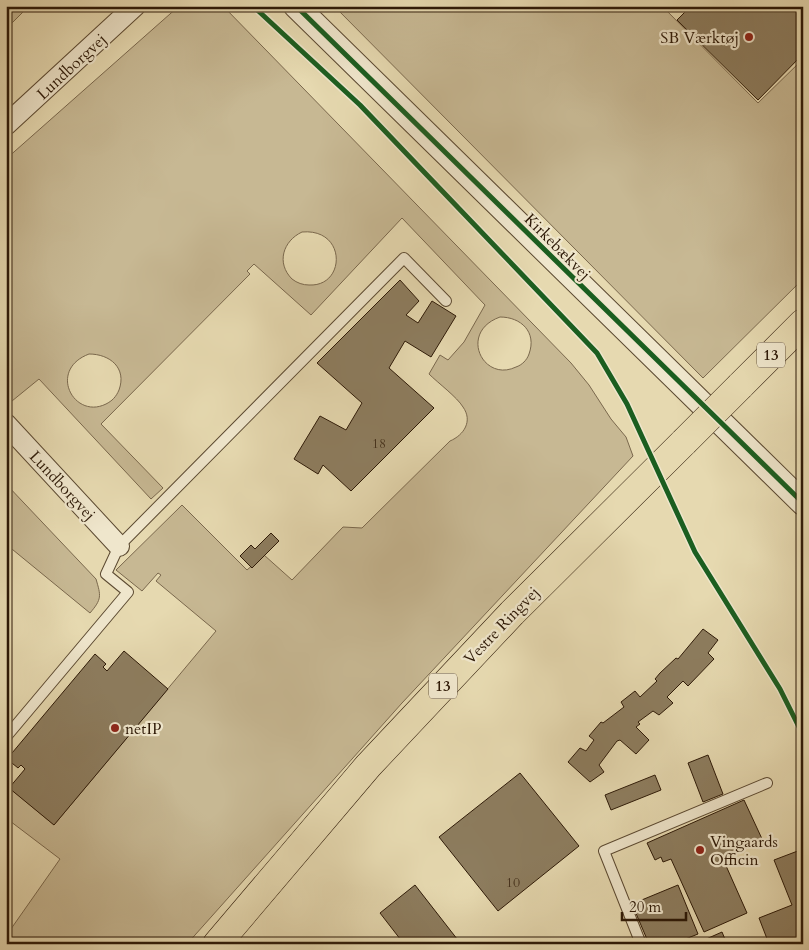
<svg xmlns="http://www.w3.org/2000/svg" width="809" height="950" viewBox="0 0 809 950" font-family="Cardo,serif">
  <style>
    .green { fill: #c7b893; stroke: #7a684d; fill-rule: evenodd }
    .building { fill: #8d7d5f; stroke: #2d1907 }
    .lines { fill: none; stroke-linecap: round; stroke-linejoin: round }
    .service-casing { stroke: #5b4931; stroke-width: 12 }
    .minor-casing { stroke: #5b4931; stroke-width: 22 }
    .tertiary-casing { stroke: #5b4931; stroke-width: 26 }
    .primary-casing { stroke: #2d1907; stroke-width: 29 }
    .service { stroke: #efe6cc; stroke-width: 10 }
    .minor { stroke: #efe6cc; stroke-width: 20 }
    .tertiary { stroke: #efe6cc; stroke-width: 24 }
    .primary { stroke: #e6d9b0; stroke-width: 28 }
    .primary-bridge-casing { stroke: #2d1907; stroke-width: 29; stroke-linecap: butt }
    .primary-bridge { stroke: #e6d9b0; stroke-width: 28 }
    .cycleway-casing { stroke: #efe6cc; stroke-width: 8 }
    .cycleway { stroke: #1b5e20; stroke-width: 5 }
    .poi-dot { fill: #8f2418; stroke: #efe6cc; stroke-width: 2 }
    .labels { text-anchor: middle; stroke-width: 4.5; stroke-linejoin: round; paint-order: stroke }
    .number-label { font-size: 14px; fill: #45321d }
    .shield { fill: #efe6cc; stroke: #675642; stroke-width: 1 }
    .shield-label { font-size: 15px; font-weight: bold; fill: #2d1907 }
    .poi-label { font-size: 16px; fill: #2d1907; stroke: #efe6cc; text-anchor: start }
    .street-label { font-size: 16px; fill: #2d1907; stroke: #efe6cc }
  </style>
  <rect width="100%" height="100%" fill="#e6d9b0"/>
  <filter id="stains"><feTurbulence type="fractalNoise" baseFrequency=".004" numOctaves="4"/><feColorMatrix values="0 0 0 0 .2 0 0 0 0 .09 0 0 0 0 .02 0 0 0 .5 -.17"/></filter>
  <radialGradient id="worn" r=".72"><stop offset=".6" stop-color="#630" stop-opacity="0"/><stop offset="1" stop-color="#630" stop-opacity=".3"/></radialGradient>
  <g class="green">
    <path d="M6,6H29L6,29Z"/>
    <path d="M179,6H223L571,363L589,385L611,419L626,437L633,456L402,703L187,944H6V936L60,859L6,818V785L54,825L216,631L156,581L161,575L158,573L142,591L116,570L182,505L247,570L264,555L292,580L343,527L362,528L450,441C464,435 473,421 463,407C457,397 438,383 429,374L440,355L448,360L464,342L485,305L402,218L311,315L254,264L247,271L250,274L101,424L163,488L151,499L39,379L12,401L6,394V159ZM302,232C347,228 346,287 309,285C303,285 297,283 292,279C276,263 283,241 302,232ZM500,317C521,317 537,332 529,354C527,360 522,365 516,367C483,383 458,332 500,317ZM89,354C110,354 127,368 119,390C116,397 112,401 106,404C74,420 47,370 89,354Z"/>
    <path d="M334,6H662L758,103L803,59V279L703,378Z"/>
    <path d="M6,484L96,579C101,596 102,599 90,613L7,545L6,546Z"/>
  </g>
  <g class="building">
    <path d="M691,6H803V54L758,100L677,20Z"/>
    <path d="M400,280L419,301L406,315L418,323L432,301L456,316L431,357L405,341L389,368L434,408L351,491L323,465L318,474L294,459L320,416L346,430L362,403L317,363Z"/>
    <path d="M271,533L279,541L252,568L240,556L251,545L255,549Z"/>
    <path d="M703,629L718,640L708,653L714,659L688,686L683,681L667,697L673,703L659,715L653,711L638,722L640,724L636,727L649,740L636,754L620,740L617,741L599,765L604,772L590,782L568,762L580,748L586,751L594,740L589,736L601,722L603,723L624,707L621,702L635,691L640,697L657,681L655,679L660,673L676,658L678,659Z"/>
    <path d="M124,651L168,689L54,825L9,788L25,769L21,765L18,768L7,759L95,654L106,664L103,667L107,671Z"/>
    <path d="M708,755L723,794L703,802L688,763Z"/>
    <path d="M520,773L579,846L498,911L439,837Z"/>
    <path d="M655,775L661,790L611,810L605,795Z"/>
    <path d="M744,800L763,841L723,859L747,913L704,932L671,859L663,862L661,857L655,860L647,843Z"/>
    <path d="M803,849V939L792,944H769L759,918L792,905L774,860Z"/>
    <path d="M415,885L461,944H404L380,913Z"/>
    <path d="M678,885L698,934L673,944H649L632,904Z"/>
    <path d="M722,932L727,944H695Z"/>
  </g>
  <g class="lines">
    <defs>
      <g id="service">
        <path d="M6,737L128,592L106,574L119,546L404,258L446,301"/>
        <path d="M641,944L604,851L767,783"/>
      </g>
      <g id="minor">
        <path d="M6,125L135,6"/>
        <path d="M6,424L119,546"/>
      </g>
      <path id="tertiary" d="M296,6L803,503"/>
      <g id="primary">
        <path d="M740,386L803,323"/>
        <path d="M217,944L368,766L512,613L684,442"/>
      </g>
    </defs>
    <use href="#service" class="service-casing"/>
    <use href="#minor" class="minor-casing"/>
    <use href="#tertiary" class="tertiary-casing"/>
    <use href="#primary" class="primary-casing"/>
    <use href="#service" class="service"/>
    <use href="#minor" class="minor"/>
    <use href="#tertiary" class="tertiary"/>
    <use href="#primary" class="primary"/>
    <defs>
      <path id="primary-bridge" d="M684,442L740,386"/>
    </defs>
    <use href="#primary-bridge" class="primary-bridge-casing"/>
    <use href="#primary-bridge" class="primary-bridge"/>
    <defs>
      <g id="cycleway">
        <path d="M253,6L360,105L597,353L627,404L695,552L780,689L803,735"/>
        <path d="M296,6L803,503"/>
      </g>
    </defs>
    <use href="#cycleway" class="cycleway-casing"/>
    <use href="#cycleway" class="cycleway"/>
  </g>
  <g class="poi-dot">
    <circle cx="749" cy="37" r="5"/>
    <circle cx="115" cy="728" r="5"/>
    <circle cx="700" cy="850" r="5"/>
  </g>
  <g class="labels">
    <g class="number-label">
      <text x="379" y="448">18</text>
      <text x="513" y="887">10</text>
    </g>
    <g class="shield">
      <rect x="757" y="342.5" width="28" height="25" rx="4"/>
      <rect x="429" y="673.5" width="28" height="25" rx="4"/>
    </g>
    <g class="shield-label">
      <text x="771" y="360">13</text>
      <text x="443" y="691">13</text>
    </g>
    <g class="poi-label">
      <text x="739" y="43" text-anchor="end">SB Værktøj</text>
      <text x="125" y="734">netIP</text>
      <text x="710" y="847">Vingaards<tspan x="710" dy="18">Officin</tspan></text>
    </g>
    <g class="street-label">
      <text transform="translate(71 66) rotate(-43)" y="6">Lundborgvej</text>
      <text transform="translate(558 246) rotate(45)" y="6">Kirkebækvej</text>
      <text transform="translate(63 485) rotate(47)" y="6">Lundborgvej</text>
      <text transform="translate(501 625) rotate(-46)" y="6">Vestre Ringvej</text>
    </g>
  </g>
  <rect width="809" height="950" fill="none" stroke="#e6d9b0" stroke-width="25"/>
  <rect x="8" y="8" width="794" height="935" fill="none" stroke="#2d1907" stroke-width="2.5"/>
  <rect x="12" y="12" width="784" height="925" fill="none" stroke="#2d1907"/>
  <path d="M622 912v8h64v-8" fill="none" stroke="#2d1907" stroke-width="2.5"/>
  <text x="629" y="912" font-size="15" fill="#2d1907" stroke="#efe6cc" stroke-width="4" paint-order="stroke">20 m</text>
  <rect width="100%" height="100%" filter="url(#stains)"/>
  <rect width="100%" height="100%" fill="url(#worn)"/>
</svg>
